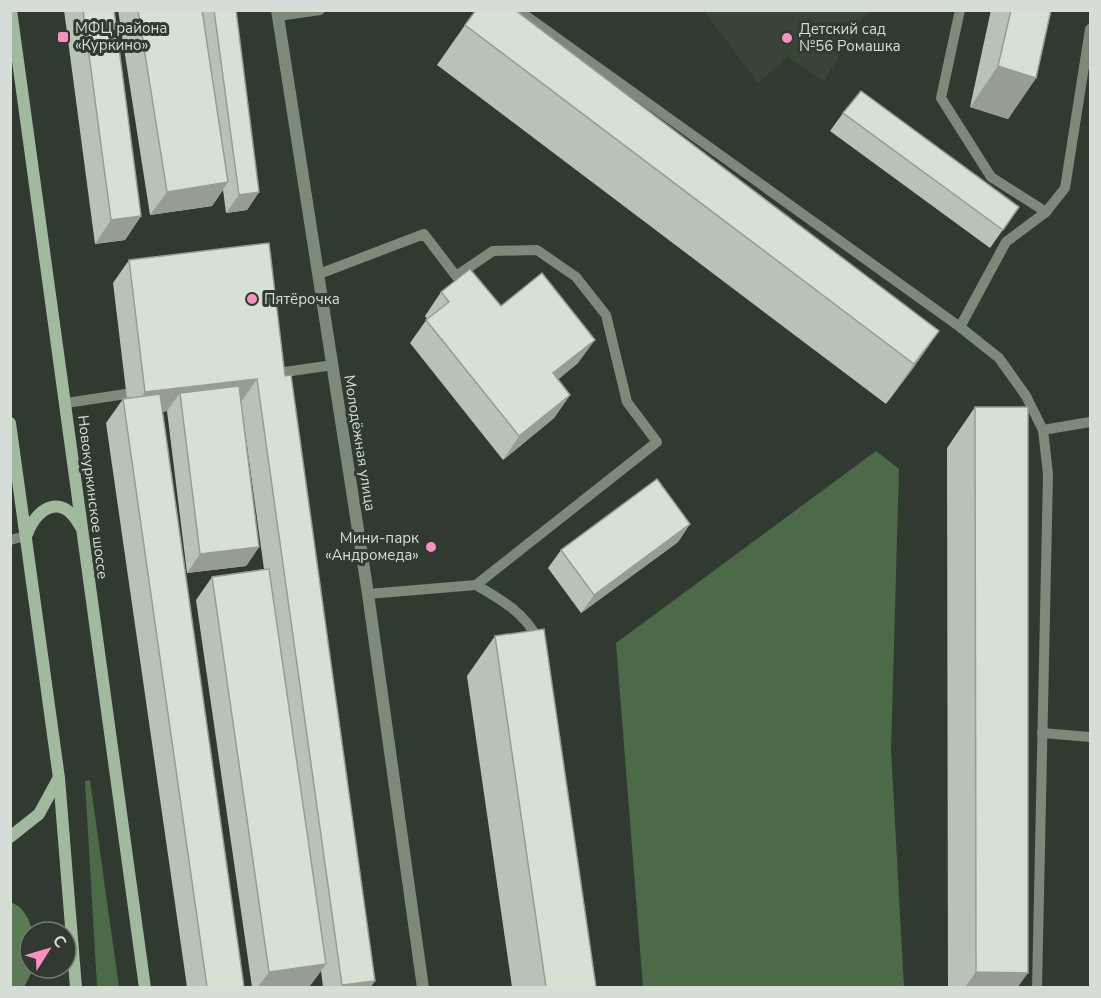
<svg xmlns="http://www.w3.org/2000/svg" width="1101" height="998" viewBox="0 0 1101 998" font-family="'Nunito Sans',sans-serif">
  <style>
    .built { fill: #384536 }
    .green { fill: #4c6948 }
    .forest { fill: #5a7b55 }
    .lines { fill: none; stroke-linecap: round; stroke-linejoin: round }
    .service { stroke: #7b8a79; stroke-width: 10 }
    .minor { stroke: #7b8a79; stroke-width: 12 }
    .secondary { stroke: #a1b99d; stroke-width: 12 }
    .wall { fill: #b8c2b6 }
    .shaded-wall { fill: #969e94 }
    .building { fill: #d6e1d4; stroke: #969e94; stroke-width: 1.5 }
    .poi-dot { fill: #fc8fc2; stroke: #313a30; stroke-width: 2 }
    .labels { text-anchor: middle; stroke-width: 6; stroke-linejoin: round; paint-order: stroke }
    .poi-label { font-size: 15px; fill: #d6dcd6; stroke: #313a30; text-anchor: start }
    .street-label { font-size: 15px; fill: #d6dcd6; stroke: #313a30 }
  </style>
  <rect width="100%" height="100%" fill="#313a30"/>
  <path class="built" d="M704,11H874L862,19L824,81L788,57L758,83Z"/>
  <g class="green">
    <path d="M876,451L899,469L891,750L904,987H643L616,643Z"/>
    <path d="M90,780L119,987H97L85,781Z"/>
  </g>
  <path class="forest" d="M10,902C23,906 30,919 32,932H30V968H34L24,987H11Z"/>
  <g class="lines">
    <g class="service">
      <path d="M518,10L960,327L999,358L1026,396L1043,430L1048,474L1037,988"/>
      <path d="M960,10L941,98L991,177L1046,212L1065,188L1090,29"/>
      <path d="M278,16L320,10"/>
      <path d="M319,274L424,234L456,276L493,251L537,250L576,277L606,315L627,402L657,442L476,585L368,594"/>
      <path d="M960,327L1006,242L1046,212"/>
      <path d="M271,374L333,365"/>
      <path d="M66,403L126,394"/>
      <path d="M1043,430L1090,422"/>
      <path d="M10,540L26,536"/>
      <path d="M476,585C502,600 525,613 539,641"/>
      <path d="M1042,733L1090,737"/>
    </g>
    <path class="minor" d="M277,10L368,594L423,988"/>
    <g class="secondary">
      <path d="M11,10L145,988"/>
      <path d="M10,423L59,778L76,988"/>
      <path d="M27,534C38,505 63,494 80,526"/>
      <path d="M10,837L39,814L58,779"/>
    </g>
  </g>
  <g class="wall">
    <path d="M64,10H114L141,216L125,240L95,244Z"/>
    <path d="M118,10H236L259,192L247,210L226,213L223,190L212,206L150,215Z"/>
    <path d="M991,10H1051L1036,78L1008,119L970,107Z"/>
    <path d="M465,25L939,331L911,371L886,404L437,65Z"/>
    <path d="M843,113L1019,207L990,248L830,131Z"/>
    <path d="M129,260L285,376L371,987H323L321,971L309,987H252L196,600L212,577L264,569L243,417L259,547L246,566L187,573L167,411L162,412L244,987H187L106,423L123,399H127L113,283Z"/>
    <path d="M441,292L501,306L578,363L558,379L570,395L554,418L503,460L410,343L427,319L425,316Z"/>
    <path d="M975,407L1018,987H948L947,448Z"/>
    <path d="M690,524L678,542L581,613L548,568L561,550Z"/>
    <path d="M495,636L596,987H512L467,676Z"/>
  </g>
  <g class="shaded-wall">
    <path d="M998,66L1036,78L1008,119L970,107Z"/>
    <path d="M228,182L212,206L150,215L167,192Z"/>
    <path d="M259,192L247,210L226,213L239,195Z"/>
    <path d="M141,216L125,240L95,244L111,220Z"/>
    <path d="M939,331L911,371L886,404L914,364Z"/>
    <path d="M595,340L578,363L537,397L553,373Z"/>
    <path d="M257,379L241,402L180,393L167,411L129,416L145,392Z"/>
    <path d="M570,395L554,418L503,460L519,436Z"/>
    <path d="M690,524L678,542L581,613L594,595Z"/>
    <path d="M259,547L246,566L187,573L200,554Z"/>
    <path d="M326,964L309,987H258L269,972Z"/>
    <path d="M976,972L1028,973L1018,987H965Z"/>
    <path d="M375,981L371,987H340L342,985Z"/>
  </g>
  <g class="building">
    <path d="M83,10H114L141,216L111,220Z"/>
    <path d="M138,10H202L228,182L167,192Z"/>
    <path d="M214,10H236L259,192L239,195Z"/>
    <path d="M476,10H515L939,331L914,364L465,25Z"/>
    <path d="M1011,10H1051L1036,78L998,66Z"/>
    <path d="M861,91L1019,207L1003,230L843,113Z"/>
    <path d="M269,243L285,376L291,375L375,981L342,985L257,379L145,392L129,260Z"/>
    <path d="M470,269L501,306L542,273L595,340L553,373L570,395L519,436L426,320L449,302L441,292Z"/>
    <path d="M239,386L259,547L200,554L180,393Z"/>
    <path d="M160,394L244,987H207L123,399Z"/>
    <path d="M975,407H1028V973L976,972Z"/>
    <path d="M657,479L690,524L594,595L561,550Z"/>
    <path d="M269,569L326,964L269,972L212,577Z"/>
    <path d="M544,629L596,987H546L495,636Z"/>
  </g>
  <g class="poi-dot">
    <rect x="57" y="31" width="12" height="12" rx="3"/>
    <circle cx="787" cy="38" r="6"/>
    <circle cx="252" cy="299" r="6"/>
    <circle cx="431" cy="547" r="6"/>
  </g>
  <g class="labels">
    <g class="poi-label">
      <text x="75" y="33">МФЦ района<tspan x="75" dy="17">«Куркино»</tspan></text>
      <text x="799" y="34">Детский сад<tspan x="799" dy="17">№56 Ромашка</tspan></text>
      <text x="264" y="304">Пятёрочка</text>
      <text x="419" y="543" text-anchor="end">Мини-парк<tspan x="419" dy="17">«Андромеда»</tspan></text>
    </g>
    <g class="street-label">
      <text transform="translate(360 443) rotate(81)" y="5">Молодёжная улица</text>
      <text transform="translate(93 497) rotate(83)" y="5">Новокуркинское шоссе</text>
    </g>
  </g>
  <rect width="1101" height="998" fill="none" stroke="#d6dcd6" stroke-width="24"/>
  <g transform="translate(48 950) rotate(53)"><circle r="28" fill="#313a30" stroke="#737b72" stroke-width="1.5"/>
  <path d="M0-4.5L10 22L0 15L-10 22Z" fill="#fc8fc2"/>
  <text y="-9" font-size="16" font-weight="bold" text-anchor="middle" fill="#d6dcd6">С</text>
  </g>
</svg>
